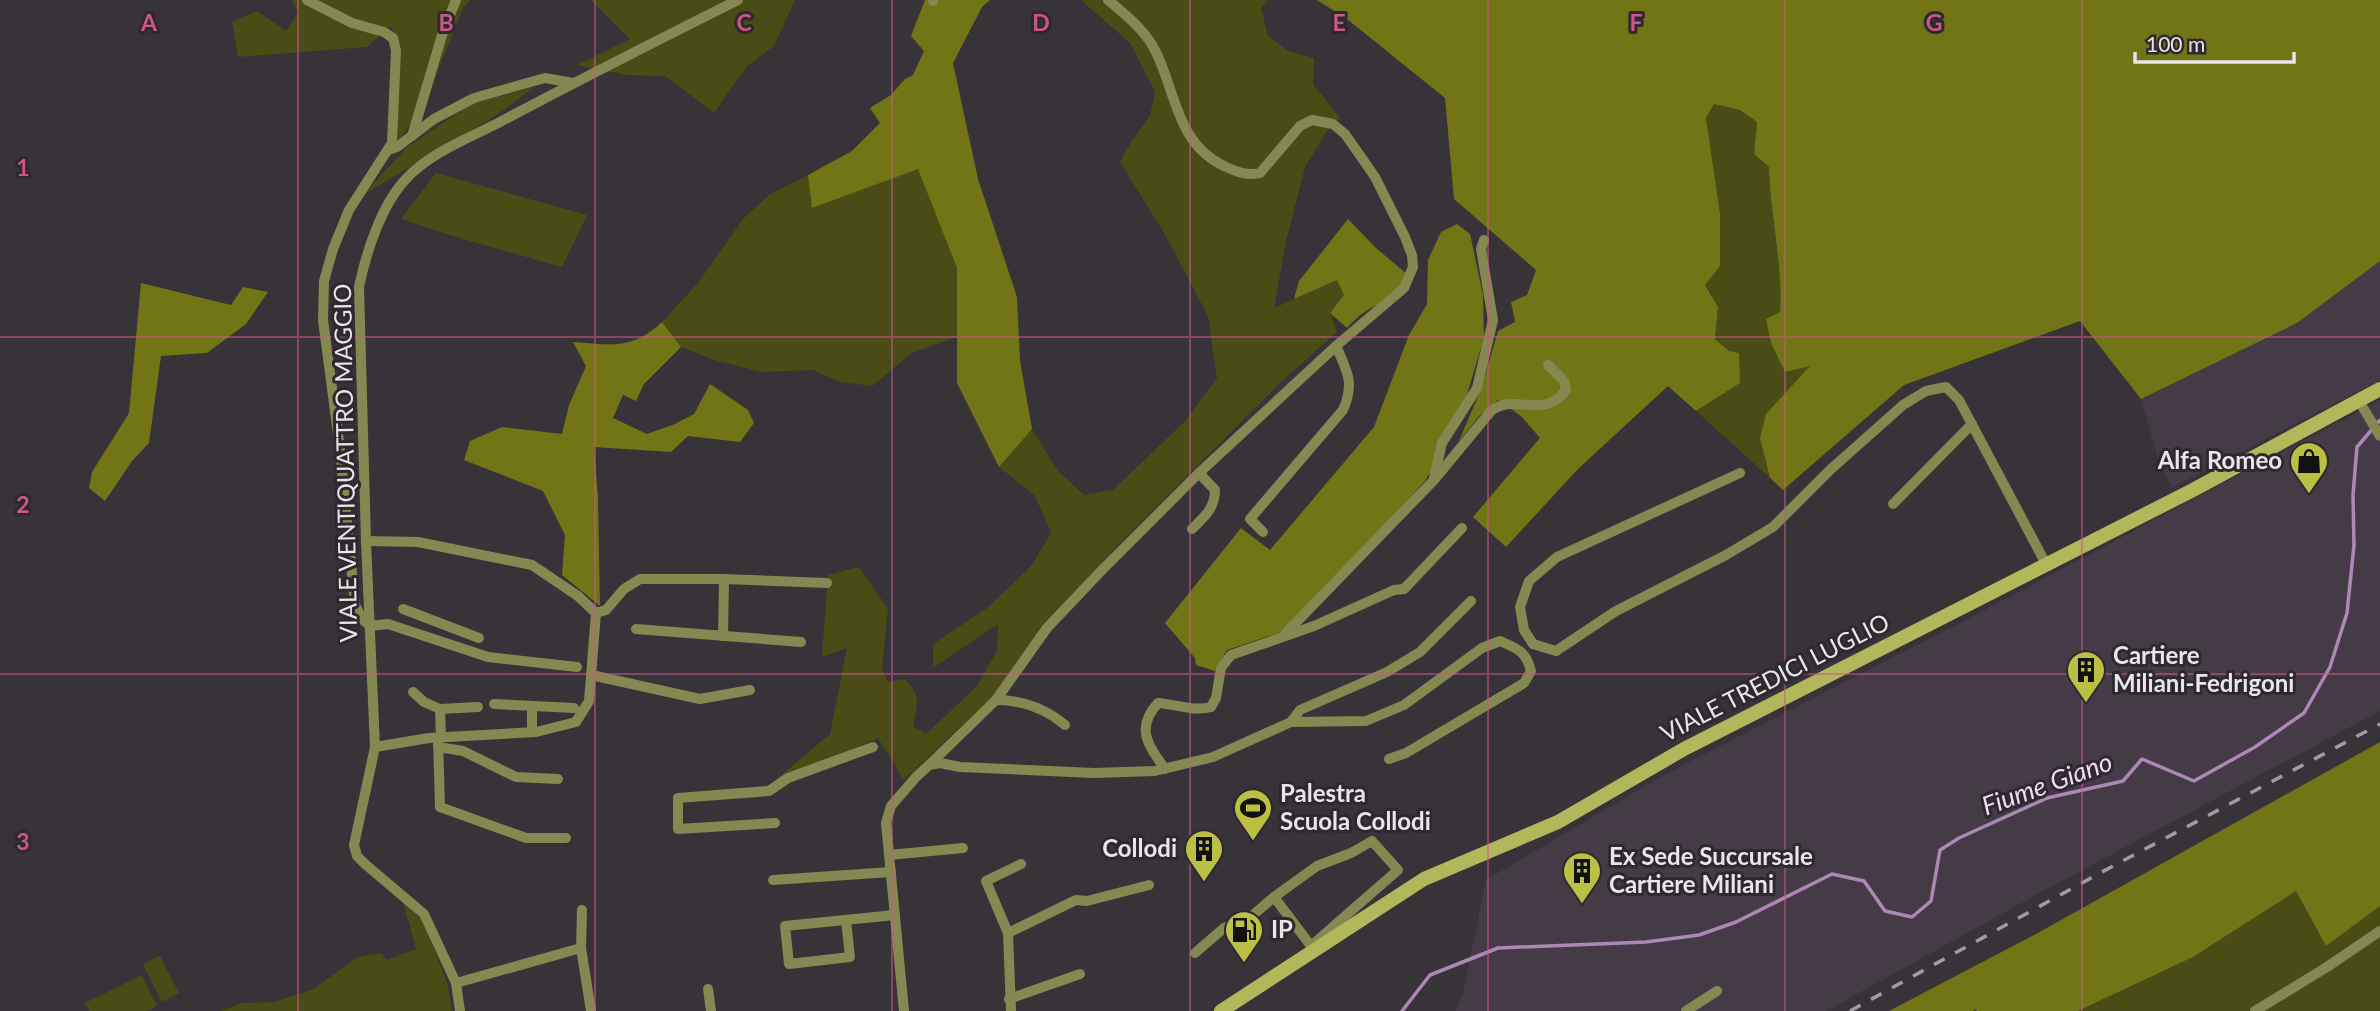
<svg xmlns="http://www.w3.org/2000/svg" width="2380" height="1011" viewBox="0 0 2380 1011" font-family="Lato,sans-serif">
  <style>
    .built { fill: #453b47 }
    .green { fill: #4a4c16 }
    .forest { fill: #727516 }
    .lines { fill: none; stroke-linecap: round; stroke-linejoin: round }
    .stream { stroke: #ae88b5; stroke-width: 3.5 }
    .street { stroke: #858851; stroke-width: 10 }
    .secondary { stroke: #b3b75b; stroke-width: 14 }
    .rail { stroke: #a19ca1; stroke-width: 3.5; stroke-dasharray: 12 12; stroke-linecap: butt }
    .grid { fill: none; stroke: #ce5686; stroke-width: 2; stroke-opacity: 0.55 }
    .labels { text-anchor: middle; stroke-width: 6; stroke-linejoin: round; paint-order: stroke }
    .poi-label { font-size: 24px; font-weight: bold; fill: #e9e5e9; stroke: #2e282f; text-anchor: start }
    .street-label { font-size: 24px; fill: #e9e5e9; stroke: #2e282f }
    .water-label { font-size: 26px; font-style: italic; fill: #f3d6f9; stroke: #2e282f }
    .grid-label { font-size: 23px; text-anchor: middle; font-weight: bold; fill: #ce5686; stroke: #2e282f; stroke-width: 6; stroke-linejoin: round; paint-order: stroke }
  </style>
  <rect width="100%" height="100%" fill="#383239"/>
  <g class="built">
    <path d="M2380,261V380L2172,488L2159,463L2141,399L2297,323Z"/>
    <path d="M2380,400V711L2056,884L1826,1011H1456L1463,993L1486,880L1660,777L1973,616Z"/>
  </g>
  <g class="green">
    <path d="M292,0H471L463,8L425,103L398,142L397,111L401,46L391,26L367,47L238,57L232,22L257,11L286,31L298,12Z"/>
    <path d="M591,0H795L774,46L746,67L714,113L665,76L626,75L577,65L630,39Z"/>
    <path d="M1081,0H1268L1261,8L1268,36L1288,51L1314,58L1313,84L1340,118L1327,131L1305,167L1286,241L1274,308L1337,280L1345,295L1330,313L1337,332L1281,382L1117,546L1043,627L996,693L904,780L878,738L772,783L830,734L847,648L822,657L828,575L859,567L888,609L882,668L888,682L905,679C922,695 917,705 913,726L926,734L977,686L997,651L998,624L933,668V644L987,608L1032,565L1051,533L1035,496L999,467L1032,429L1058,471L1084,495L1113,490L1184,422L1217,378L1208,316L1164,233L1120,162L1131,142L1150,116L1155,91L1130,43Z"/>
    <path d="M535,87L495,116L363,195L406,148L471,104Z"/>
    <path d="M1714,104L1740,110L1757,122L1754,154L1769,167C1770,216 1783,263 1780,312L1766,319L1811,366L1793,386L1764,455L1770,478L1696,411L1740,383L1729,351L1715,339L1718,307L1705,284L1720,213L1706,118Z"/>
    <path d="M918,168L957,268V337L912,353L872,386L841,382L813,370L762,372L714,360L681,347L662,322L698,283L743,219L770,194L808,175L813,208Z"/>
    <path d="M436,173L587,215L562,267L463,239L401,219Z"/>
    <path d="M2296,891L2326,946L2380,906V1011H2078L2193,957Z"/>
    <path d="M403,902L423,921L447,982L452,1011H221L242,1003L274,1002L312,990L358,957L381,953L387,960L416,949Z"/>
    <path d="M160,956L179,993L162,1002L143,964Z"/>
    <path d="M142,975L157,1006L147,1011H89L85,1003Z"/>
  </g>
  <g class="forest">
    <path d="M925,0H990L982,7L953,63L978,179L1017,297L1020,361L1032,429L999,467L957,383V268L918,169L812,208L808,175L852,151L880,123L870,108L891,95L905,79L913,75L924,51L911,36Z"/>
    <path d="M1317,0H2380V261L2297,323L2141,399L2080,321L1904,385L1783,490L1770,478L1760,438L1766,414L1810,366L1785,372L1771,343L1766,319L1780,312C1783,263 1770,216 1769,167L1754,154L1757,122L1740,110L1714,104L1706,118L1720,213V266L1705,285L1718,307L1715,339L1729,351L1739,353L1740,383L1696,411L1668,386L1578,469L1506,547L1473,517L1540,438L1521,416L1498,400L1479,416L1459,441L1482,387L1498,331L1515,322L1511,302L1527,295L1536,270L1454,199L1445,98L1347,19Z"/>
    <path d="M1348,219L1376,248L1407,274L1404,294C1380,302 1364,309 1347,328L1330,313L1344,295L1337,280L1294,299L1299,281Z"/>
    <path d="M1457,224L1470,234L1483,295L1484,338L1465,401L1445,449L1425,481L1290,629L1227,650L1215,671L1196,665L1195,658L1165,623L1241,528L1270,550L1374,427L1409,335L1427,304L1428,260L1441,232Z"/>
    <path d="M141,283L231,305L243,287L268,292L246,324L207,353L161,356L149,443L132,461L105,501L89,488L92,472L129,413Z"/>
    <path d="M662,322L681,347L644,384L636,401L623,395L613,418L647,434L675,424L694,414L710,384L748,410L754,423L740,442L688,436L671,452L594,447L598,497L600,606L562,575L565,535L543,491L464,460L470,441L502,427L562,434L569,405L586,366L573,342C612,345 632,350 662,322Z"/>
    <path d="M2380,742V906L2326,946L2296,891L2193,957L2078,1011H1977L1975,1009L1973,1011H1889L2036,934Z"/>
  </g>
  <g class="lines">
    <path class="stream" d="M1402,1011L1430,975L1498,948L1646,942L1699,935L1736,922L1832,874L1864,881L1885,911L1912,917L1931,901L1940,850L1959,838L2047,798L2123,781L2142,759L2194,781L2255,747L2304,713L2330,667L2347,613L2354,545L2353,495L2357,447L2380,420"/>
    <g class="street">
      <path d="M307,0L352,23L384,32L393,38L396,50L392,143L349,210L333,249L324,281L323,320L340,449L355,605L363,620L370,626L388,624L488,657L577,667"/>
      <path d="M933,1V0"/>
      <path d="M412,136L443,32L456,0"/>
      <path d="M388,150L397,147L434,119L474,98L545,78L573,83"/>
      <path d="M2359,401L2380,436"/>
      <path d="M1434,478L1442,443L1477,388L1493,320L1481,249L1484,240"/>
      <path d="M1893,504L1972,424"/>
      <path d="M1192,529C1205,516 1215,508 1215,490L1199,473"/>
      <path d="M1263,532L1250,519L1343,410C1355,383 1347,371 1336,346"/>
      <path d="M366,541L418,542L532,565L578,596L596,613"/>
      <path d="M403,609L479,638"/>
      <path d="M596,613L606,610L624,589L640,579H724L827,583"/>
      <path d="M636,629L801,642"/>
      <path d="M1286,633L1434,480L1491,411C1515,392 1543,421 1566,390L1564,381L1548,365"/>
      <path d="M723,636L724,579"/>
      <path d="M1533,644L1556,651L1616,611L1726,555L1773,527L1830,470L1903,405L1926,391L1946,387L1959,400L2046,564"/>
      <path d="M1533,644L1524,630L1520,607L1529,581L1557,557L1740,473"/>
      <path d="M591,675L700,699L750,690"/>
      <path d="M413,692L424,702L440,709"/>
      <path d="M996,700C1022,700 1046,709 1065,725"/>
      <path d="M494,704L574,708"/>
      <path d="M1291,722L1300,710L1387,672L1420,652L1471,601"/>
      <path d="M532,732V706"/>
      <path d="M441,737L440,709L478,707"/>
      <path d="M438,738L440,807L526,838H566"/>
      <path d="M375,747L429,738L536,732L576,722L589,701L596,613"/>
      <path d="M438,747L463,751L516,777L558,779"/>
      <path d="M929,765L996,700L1047,628L1102,570L1199,473L1336,346L1404,288L1413,267L1412,255L1405,237L1375,177L1345,134L1333,124L1312,120L1300,126L1260,173C1247,176 1237,172 1224,166C1177,144 1176,93 1156,52C1146,31 1126,15 1108,0"/>
      <path d="M1165,769C1148,745 1135,728 1158,703C1175,704 1194,712 1211,707L1216,698L1221,668L1231,655L1314,626L1394,590L1404,589L1462,528"/>
      <path d="M775,823L678,829V798L769,791L788,778L873,747"/>
      <path d="M889,855L963,848"/>
      <path d="M773,880L891,872"/>
      <path d="M1274,897L1317,866L1351,853L1372,841L1398,870L1311,946"/>
      <path d="M582,910L581,948L591,1011"/>
      <path d="M846,920L850,957L789,964L785,926C822,922 858,919 895,915"/>
      <path d="M1008,933L1076,900L1087,901L1149,885"/>
      <path d="M1195,953L1224,928L1253,915L1274,897L1314,950"/>
      <path d="M456,983L581,948"/>
      <path d="M708,989L711,1011"/>
      <path d="M1009,999L1080,974"/>
      <path d="M460,1011L456,983L424,914L365,864L357,856L354,845L375,747L366,541L359,287C366,253 381,206 405,180C429,153 469,138 500,122C579,80 658,40 738,0"/>
      <path d="M904,1011L886,823L891,806L916,777L929,765L940,763L960,767L1094,773L1155,771L1213,757L1291,722L1366,721L1404,705L1482,648L1500,641C1518,649 1526,651 1531,671L1524,683L1406,753L1389,759"/>
      <path d="M1011,1011L1008,933L986,881L1021,864"/>
      <path d="M1686,1011L1717,991"/>
      <path d="M2255,1011L2327,967L2380,931"/>
    </g>
    <path class="secondary" d="M1221,1011L1424,879L1558,822L1684,749L2193,490L2380,389"/>
    <path class="rail" d="M1850,1011L2100,873L2380,724"/>
  </g>
  <path class="grid" d="M298,0V1011M595,0V1011M892,0V1011M1190,0V1011M1488,0V1011M1785,0V1011M2082,0V1011M0,337H2380M0,674H2380"/>
  <defs>
    <symbol id="shop-pin" viewBox="-11 -11 22 30"><path d="M0 17L-7.5 6A9.5 9.5 0 1 1 7.5 6Z" fill="#bbc044" stroke="#2e282f"/><path d="M-5-2.5h2.3a2.7 3.5 0 0 1 5.4 0H5L5.5 6h-11ZM-1.5-2.5h3a1.5 2.3 0 0 0-3 0Z" fill="#111"/></symbol>
    <symbol id="building-pin" viewBox="-11 -11 22 30"><path d="M0 17L-7.5 6A9.5 9.5 0 1 1 7.5 6Z" fill="#bbc044" stroke="#2e282f"/><path d="M-4-6H4V6H1V3H-1V6H-4ZM-2.5-4.3h1.7v1.8h-1.7ZM.8-4.3h1.7v1.8H.8ZM-2.5-1h1.7V.8h-1.7ZM.8-1h1.7V.8H.8Z" fill="#111"/></symbol>
    <symbol id="stadium-pin" viewBox="-11 -11 22 30"><path d="M0 17L-7.5 6A9.5 9.5 0 1 1 7.5 6Z" fill="#bbc044" stroke="#2e282f"/><path d="M0-5a6.5 5 0 1 0 0 10a6.5 5 0 1 0 0-10ZM-3.5-1.8h7v3.6h-7Z" fill="#111"/></symbol>
    <symbol id="fuel-pin" viewBox="-11 -11 22 30"><path d="M0 17L-7.5 6A9.5 9.5 0 1 1 7.5 6Z" fill="#bbc044" stroke="#2e282f"/><path d="M-5.5-6h7V0h2V4h1.3V-2.5L3-4.5l.8-.8L6-3V5H2.5V1h-1V6h-7ZM-4.2-4.7v3.2H.2V-4.7Z" fill="#111"/></symbol>
  </defs>
  <g fill-rule="evenodd">
    <use href="#shop-pin" x="2287" y="439" width="44" height="60"/>
    <use href="#building-pin" x="2064" y="648" width="44" height="60"/>
    <use href="#stadium-pin" x="1231" y="786" width="44" height="60"/>
    <use href="#building-pin" x="1182" y="827" width="44" height="60"/>
    <use href="#building-pin" x="1560" y="849" width="44" height="60"/>
    <use href="#fuel-pin" x="1222" y="908" width="44" height="60"/>
  </g>
  <g class="labels">
    <g class="poi-label">
      <text x="2282" y="469" text-anchor="end">Alfa Romeo</text>
      <text x="2113" y="664">Cartiere<tspan x="2113" dy="28">Miliani-Fedrigoni</tspan></text>
      <text x="1280" y="802">Palestra<tspan x="1280" dy="28">Scuola Collodi</tspan></text>
      <text x="1177" y="857" text-anchor="end">Collodi</text>
      <text x="1609" y="865">Ex Sede Succursale<tspan x="1609" dy="28">Cartiere Miliani</tspan></text>
      <text x="1271" y="938">IP</text>
    </g>
    <g class="street-label">
      <text transform="translate(346 463) rotate(-91)" y="8">VIALE VENTIQUATTRO MAGGIO</text>
      <text transform="translate(1775 678) rotate(-27)" y="8">VIALE TREDICI LUGLIO</text>
    </g>
    <g class="water-label">
      <text transform="translate(2047 784) rotate(-20)" y="9">Fiume Giano</text>
    </g>
  </g>
  <g class="grid-label">
    <text x="149" y="31">A</text>
    <text x="446" y="31">B</text>
    <text x="744" y="31">C</text>
    <text x="1041" y="31">D</text>
    <text x="1339" y="31">E</text>
    <text x="1636" y="31">F</text>
    <text x="1934" y="31">G</text>
    <text x="23" y="176">1</text>
    <text x="23" y="513">2</text>
    <text x="23" y="850">3</text>
  </g>
  <path d="M2135 52v10h159v-10" fill="none" stroke="#e9e5e9" stroke-width="3.5"/>
  <text x="2146" y="52" font-size="21" fill="#e9e5e9" stroke="#2e282f" stroke-width="5" paint-order="stroke">100 m</text>
</svg>
